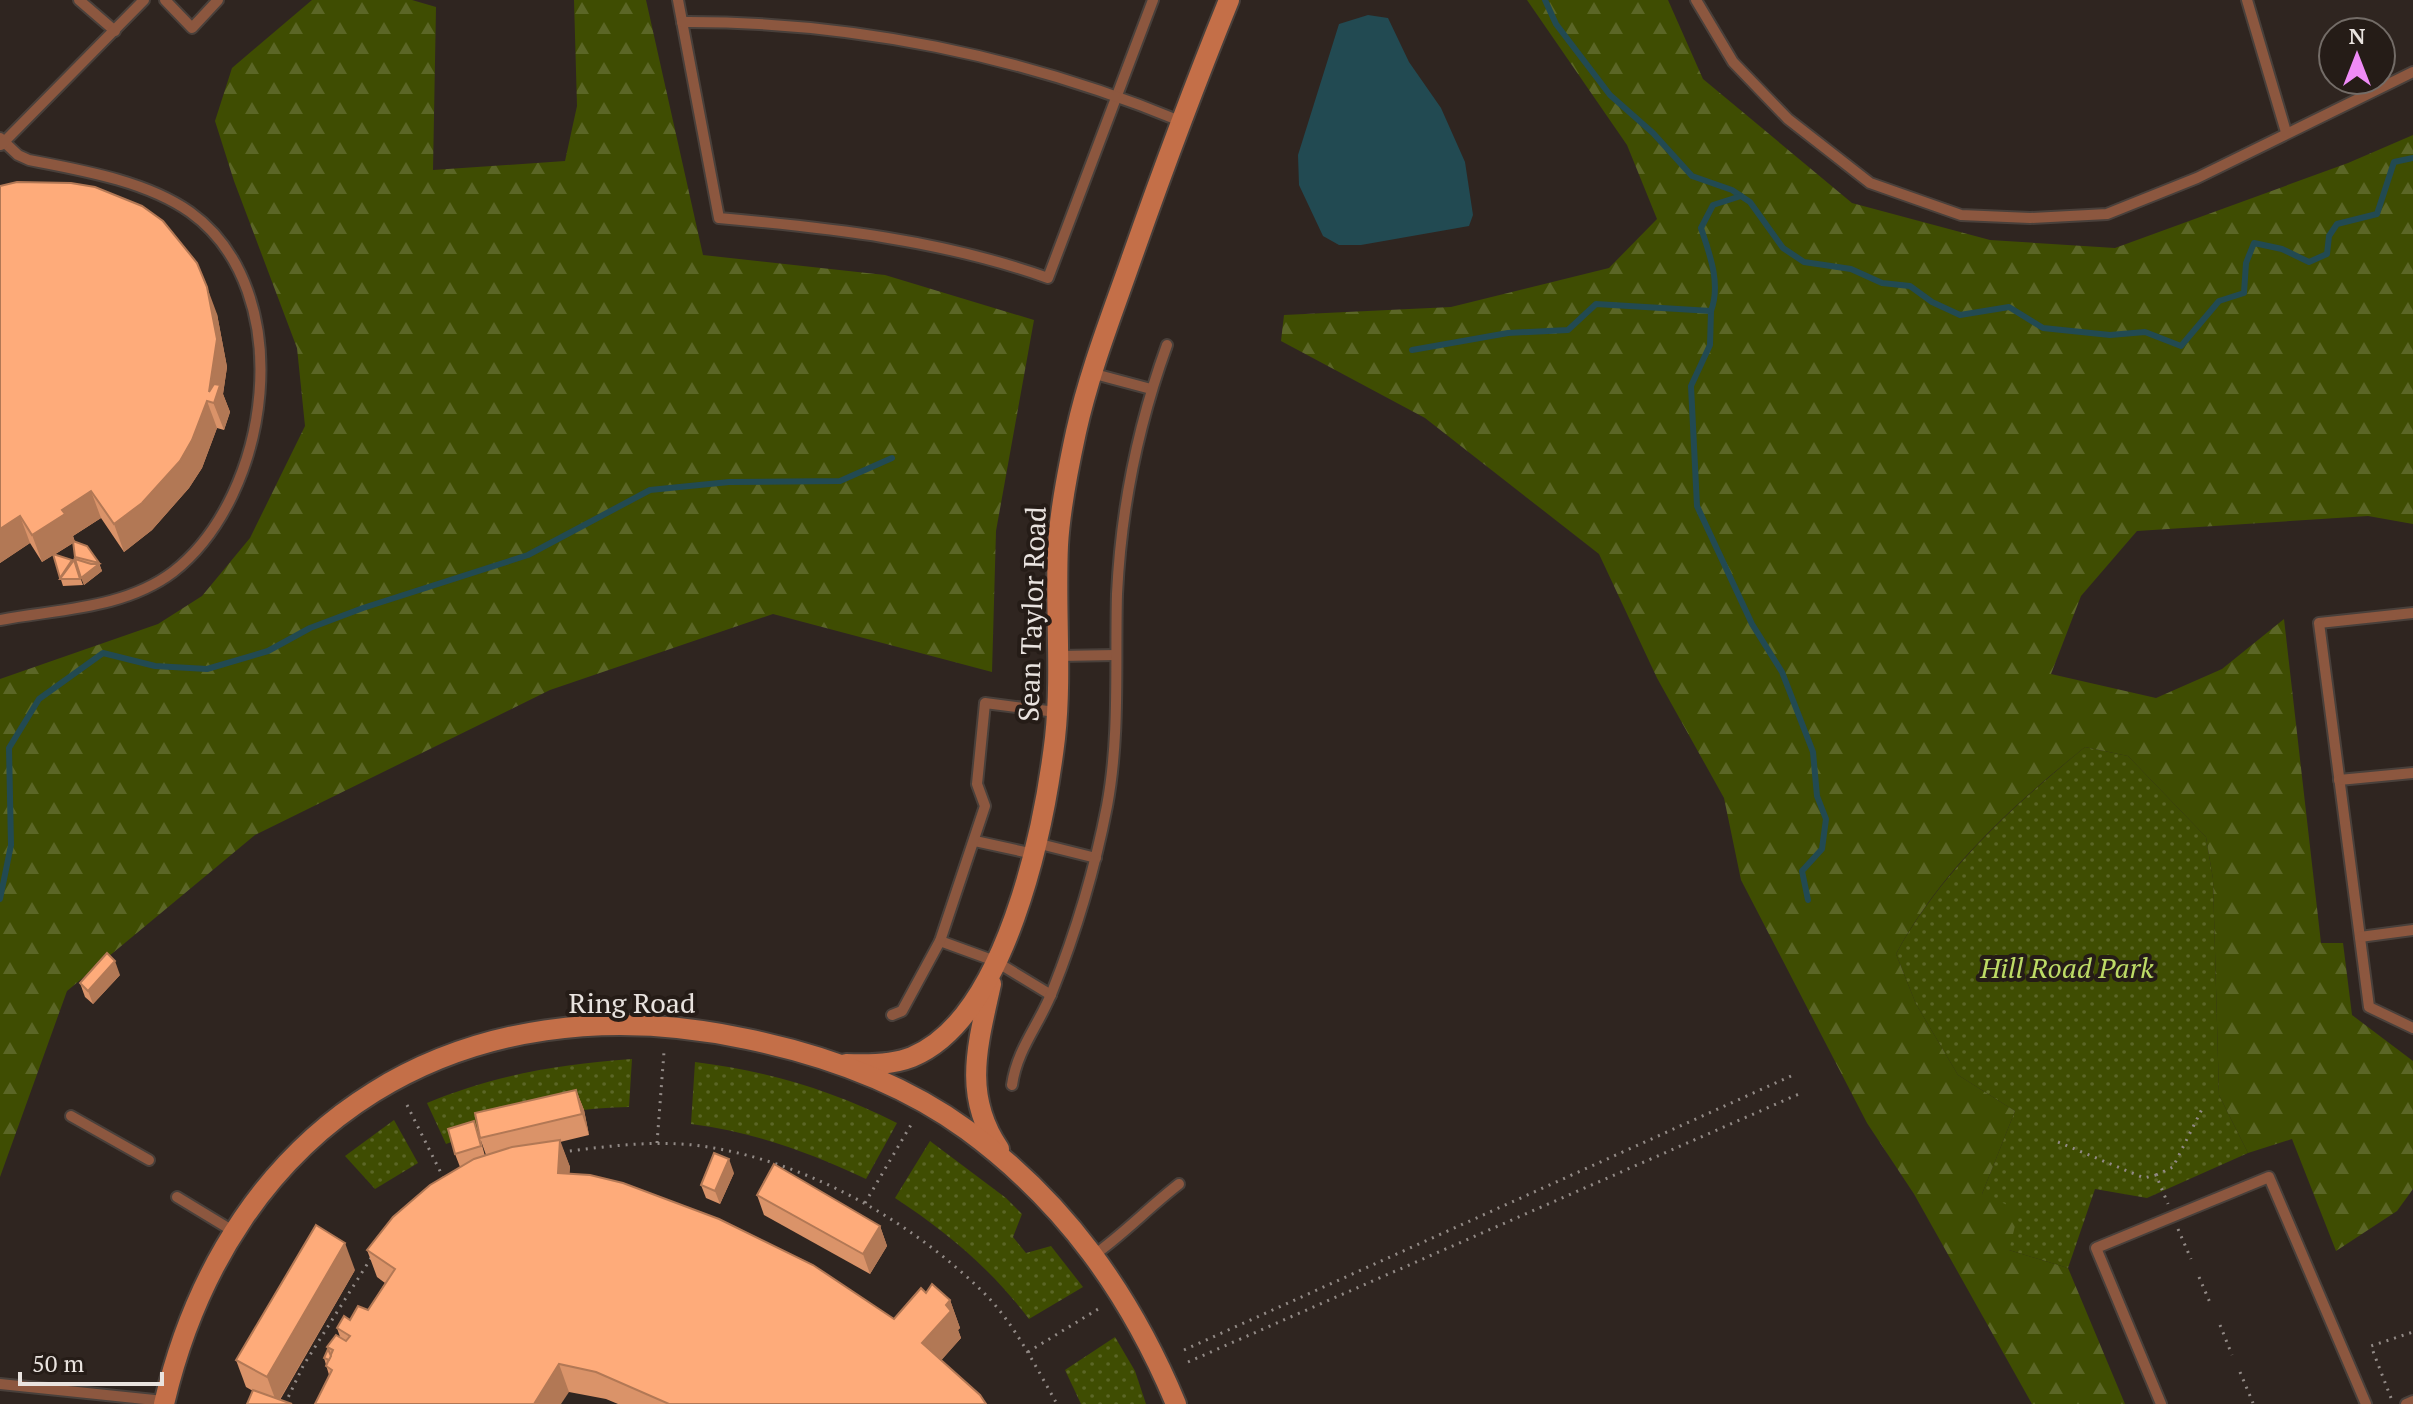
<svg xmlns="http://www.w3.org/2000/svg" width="2413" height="1404" viewBox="0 0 2413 1404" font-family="'PT Serif',serif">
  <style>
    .grass { fill: url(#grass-dots) }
    .forest { fill: url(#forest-firs) }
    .water { fill: #224a52 }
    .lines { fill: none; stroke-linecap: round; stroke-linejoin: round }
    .stream { stroke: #224a52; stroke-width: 6 }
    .lane-casing { stroke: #49403b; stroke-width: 14 }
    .secondary-casing { stroke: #49403b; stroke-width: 24 }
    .path { stroke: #928a86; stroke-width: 3; stroke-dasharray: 2 6; stroke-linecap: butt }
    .lane { stroke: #8c573f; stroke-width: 10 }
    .secondary { stroke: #c46f48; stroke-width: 20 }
    .wall { fill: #da9369 }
    .shaded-wall { fill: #b27855 }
    .building { fill: #feab7a; stroke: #b27855; stroke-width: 2 }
    .labels { text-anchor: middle; stroke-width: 8; stroke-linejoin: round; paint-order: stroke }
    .street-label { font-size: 28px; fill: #e9e3df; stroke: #251c17 }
    .park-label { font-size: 28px; font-style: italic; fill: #bddb66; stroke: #251c17 }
  </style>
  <defs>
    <pattern id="grass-dots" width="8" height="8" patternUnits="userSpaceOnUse" patternTransform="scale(2)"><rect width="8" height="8" fill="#3f4d02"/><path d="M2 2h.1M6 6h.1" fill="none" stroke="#5b6626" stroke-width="1.8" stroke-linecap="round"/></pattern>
    <pattern id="forest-firs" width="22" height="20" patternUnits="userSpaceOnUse" patternTransform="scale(2)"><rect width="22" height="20" fill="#3f4d02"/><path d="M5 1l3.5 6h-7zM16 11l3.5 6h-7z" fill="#5b6626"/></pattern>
  </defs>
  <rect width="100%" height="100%" fill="#2f2520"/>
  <g class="grass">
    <path d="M2085,747L2128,756L2206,837L2213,879L2219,1095L2248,1153L2147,1198L2095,1189L2068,1268L2009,1250L1982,1194L2015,1111L1958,1075L1916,1004L1896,954C1942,870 2012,807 2085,747Z"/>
    <path d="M632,1059L629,1107C565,1108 506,1122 446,1144L427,1103C495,1075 559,1064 632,1059Z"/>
    <path d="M695,1062C768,1071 831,1090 897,1123L866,1179C809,1152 754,1132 691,1124Z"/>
    <path d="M394,1120L418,1163L375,1189L345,1156Z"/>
    <path d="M930,1141L1006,1198L1022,1214L1013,1237L1026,1253L1051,1246L1083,1287L1029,1319C991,1269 947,1232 895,1198Z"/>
    <path d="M1115,1337L1135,1371L1146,1404H1081L1065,1370Z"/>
  </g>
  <g class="forest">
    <path d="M312,0H412L436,7L433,170L565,161L577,106L574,0H646L703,255L885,275L1034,320L996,531L992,672L773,614L550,690L255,835L67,991L0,1177V679L158,624L202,596L250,538L305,426L297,348L234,181L215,121L232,68Z"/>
    <path d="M1527,0H1668L1703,79L1852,203L1990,240L2115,248L2348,163L2413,135V524L2368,516L2137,531L2081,596L2051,674L2156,698L2222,669L2284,619L2321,943H2343L2352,1015L2413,1061V1189L2397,1211L2336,1251L2292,1139L2248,1153L2219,1095L2213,879L2206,837L2128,756L2085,747C2012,806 1941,870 1896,954L1916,1004L1958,1075L2015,1111L1982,1194L2019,1210L2009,1250L2068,1268L2125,1404H2032L1914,1194L1867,1123L1741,880L1724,798L1657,678L1599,554L1425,418L1281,341L1284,315L1451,307L1609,268L1657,219L1627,145Z"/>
  </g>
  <path class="water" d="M1368,15L1388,18L1409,62L1441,108L1465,162L1473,215L1469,226L1361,245H1339L1323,236L1299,185L1298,155L1339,24Z"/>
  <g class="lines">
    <g class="stream">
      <path d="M1545,0L1556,24L1610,95L1653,133L1692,176L1732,190L1750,202L1783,248L1804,262L1851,269L1882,283L1910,286L1932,302L1960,315L2009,307L2043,328L2110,335L2145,332L2181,346L2219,301L2244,293L2246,263L2254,243L2282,249L2309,262L2327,254L2329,236L2337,224L2377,214L2394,162L2413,158"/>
      <path d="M1711,311L1710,345L1691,386L1697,506L1752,624L1782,672L1813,752L1817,796L1826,819L1822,849L1802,871L1808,900"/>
      <path d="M1412,350L1508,333L1568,330L1596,304L1711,311C1721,284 1710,255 1701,228L1713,205L1741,196"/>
      <path d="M0,899L11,845L9,748L39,699L103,653L155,666L207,669L268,651L310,628L363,608L528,555L650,490L729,482L840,481L892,458"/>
    </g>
    <defs>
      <g id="lane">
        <path d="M79,0L115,31"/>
        <path d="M165,0L192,28L218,0"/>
        <path d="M678,0L719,218C830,228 942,240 1048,278L1153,0"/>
        <path d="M1696,0L1733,62L1788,119L1870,183L1961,215L2030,218L2107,214L2197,178L2413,72"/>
        <path d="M2247,0L2286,132"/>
        <path d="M682,22C852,21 1023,56 1180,121"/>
        <path d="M0,138L18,155L29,160C81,170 146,181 190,212C300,291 271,496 173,572C124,609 58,609 0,620"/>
        <path d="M1,145L144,0"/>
        <path d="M1091,373L1151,389"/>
        <path d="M2413,613L2319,623L2369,1007L2413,1028"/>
        <path d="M1059,656L1116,655"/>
        <path d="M2339,780L2413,773"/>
        <path d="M975,841L1034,854"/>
        <path d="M1036,843L1096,858"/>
        <path d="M2360,937L2413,930"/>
        <path d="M940,941L995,961L1051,995"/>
        <path d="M892,1015L902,1011L940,941L985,806L977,784L985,703L1056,712"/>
        <path d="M1012,1085C1017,1049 1039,1025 1052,992C1076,932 1095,868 1107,806C1120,736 1115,665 1117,594C1121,509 1138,425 1167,345"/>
        <path d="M71,1116L149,1160"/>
        <path d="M177,1197L233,1231"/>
        <path d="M1094,1255C1125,1233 1149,1207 1179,1184"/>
        <path d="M0,1384L164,1401"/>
        <path d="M2161,1404L2096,1248L2269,1177L2366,1404"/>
        <path d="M2406,1404L2413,1401"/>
      </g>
      <g id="secondary">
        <path d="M991,984C978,1044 962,1095 999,1149"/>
        <path d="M846,1064C868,1065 892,1065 912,1057C1006,1018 1044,830 1055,738C1062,674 1055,610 1058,545C1060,508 1068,469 1076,432C1089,373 1111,317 1131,260C1162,172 1194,86 1229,0"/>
        <path d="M164,1404C230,1120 463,978 747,1039C824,1055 904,1084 967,1130C1065,1202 1130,1294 1176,1404"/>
      </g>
    </defs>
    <use href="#lane" class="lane-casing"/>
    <use href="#secondary" class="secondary-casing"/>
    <g class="path">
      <path d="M407,1105L445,1181"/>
      <path d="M2058,1142L2144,1178L2156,1175L2168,1204"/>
      <path d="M657,1143L664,1052"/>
      <path d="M562,1152C610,1146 660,1139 708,1147C809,1163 911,1221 984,1293C1014,1323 1036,1367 1057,1404"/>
      <path d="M2156,1175L2173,1167L2203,1107"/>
      <path d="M865,1203L912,1123"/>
      <path d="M2178,1229L2191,1259"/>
      <path d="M2199,1277L2211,1305"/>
      <path d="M2220,1325L2232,1355"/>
      <path d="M1184,1350L1791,1076"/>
      <path d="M1028,1352L1103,1306"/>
      <path d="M1188,1362L1799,1094"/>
      <path d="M2240,1372L2253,1403"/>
      <path d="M2391,1398L2371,1346L2413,1332"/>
      <path d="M285,1404L303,1366L373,1255"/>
    </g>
    <use href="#lane" class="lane"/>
    <use href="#secondary" class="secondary"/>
  </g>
  <g class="wall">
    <path d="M0,186L217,314L227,367L223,394L230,412L224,430L217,428L202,468L189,488L152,530L124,552L101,518L73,536L75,542L99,563L102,571L84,585L75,557L73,543L54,555L72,560L73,562L74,560L83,585L63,586L53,555L42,562L30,543L0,563Z"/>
    <path d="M120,975L93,1004L85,997L80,983Z"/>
    <path d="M576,1090L584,1110L589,1135L560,1142L570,1167L569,1174L894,1319L926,1293L950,1300L960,1328L958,1330L961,1338L941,1360L986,1404H618L606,1399L569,1392L329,1375L324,1358L328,1349L327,1347L340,1337L337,1328L368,1310L385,1283L377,1277L367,1250L460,1167L455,1154L479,1134L485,1156L486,1155L480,1138Z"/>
    <path d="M734,1173L720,1204L706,1198L701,1185Z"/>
    <path d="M757,1195L880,1226L887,1246L870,1274L764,1215Z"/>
    <path d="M355,1270L280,1400L253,1391L246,1387L236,1360Z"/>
  </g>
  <g class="shaded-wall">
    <path d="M207,287L217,314L227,367L223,394L230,412L224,430L209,392Z"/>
    <path d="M207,401L217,428L202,468L189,488L152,530L124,552L114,524Z"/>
    <path d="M91,491L101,518L73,536L75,542L42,562L32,535L62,510Z"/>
    <path d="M20,516L30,543L0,563V529Z"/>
    <path d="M99,564L102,571L84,585L81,578Z"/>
    <path d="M115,961L120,975L93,1004L88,991Z"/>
    <path d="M576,1090L584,1110L589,1135L582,1114Z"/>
    <path d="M560,1140L570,1167L568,1200L558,1173Z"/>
    <path d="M729,1159L734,1173L720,1204L715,1191Z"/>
    <path d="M880,1226L887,1246L870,1274L863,1254Z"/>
    <path d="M345,1243L355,1270L277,1404L267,1377Z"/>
    <path d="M950,1300L960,1328L958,1330L961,1338L932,1371L922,1343Z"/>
    <path d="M559,1364L569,1392L561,1404H534Z"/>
  </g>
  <g class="building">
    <path d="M17,182L71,183L95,187L142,206L163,221L197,263L207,287L217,339L209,392L214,384L220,385L214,403L207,401L192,440L180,461L142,503L114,524L91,491L62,510L65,514L32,535L20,516L0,529V186Z"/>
    <path d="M73,541L87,546L99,563L75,557Z"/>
    <path d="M53,554L72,560L60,578Z"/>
    <path d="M75,559L91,564H99L81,578Z"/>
    <path d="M74,560L80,579H60Z"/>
    <path d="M107,953L115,961L88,991L80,983Z"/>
    <path d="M576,1090L582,1114L480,1138L475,1113Z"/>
    <path d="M474,1121L481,1146L455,1154L448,1129Z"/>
    <path d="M560,1140L558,1173L590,1175L623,1183L719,1219L813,1265L894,1319L921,1288L926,1293L932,1284L950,1300L946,1305L951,1311L922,1343L980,1395L986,1404H669L596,1372L559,1364L534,1404H315L332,1370L326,1366L333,1350L327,1347L336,1335L346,1341L350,1336L337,1328L344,1316L350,1320L358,1306L368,1310L395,1269L367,1250L393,1217L430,1185L474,1159L512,1147Z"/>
    <path d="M714,1153L729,1159L715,1191L701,1185Z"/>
    <path d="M774,1164L880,1226L863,1254L757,1195Z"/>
    <path d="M316,1225L345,1243L267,1377L236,1360Z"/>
    <path d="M328,1349L331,1356L329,1360L324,1358Z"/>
    <path d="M253,1390L292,1404H247Z"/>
  </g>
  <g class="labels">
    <g class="street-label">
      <text transform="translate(1032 614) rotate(-88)" y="10">Sean Taylor Road</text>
      <text x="632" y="1013">Ring Road</text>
    </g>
    <g class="park-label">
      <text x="2067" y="978">Hill Road Park</text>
    </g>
  </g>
  <g transform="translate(2357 56)"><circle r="38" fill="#251c17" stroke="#736c67" stroke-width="2"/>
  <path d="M0-6L14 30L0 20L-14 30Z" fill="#ef8bf7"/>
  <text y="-12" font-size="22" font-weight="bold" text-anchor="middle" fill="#e9e3df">N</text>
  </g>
  <path d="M20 1372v12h142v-12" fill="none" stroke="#e9e3df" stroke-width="4"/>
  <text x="32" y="1372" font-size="24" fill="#e9e3df" stroke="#251c17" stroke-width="6" paint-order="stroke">50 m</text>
</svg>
